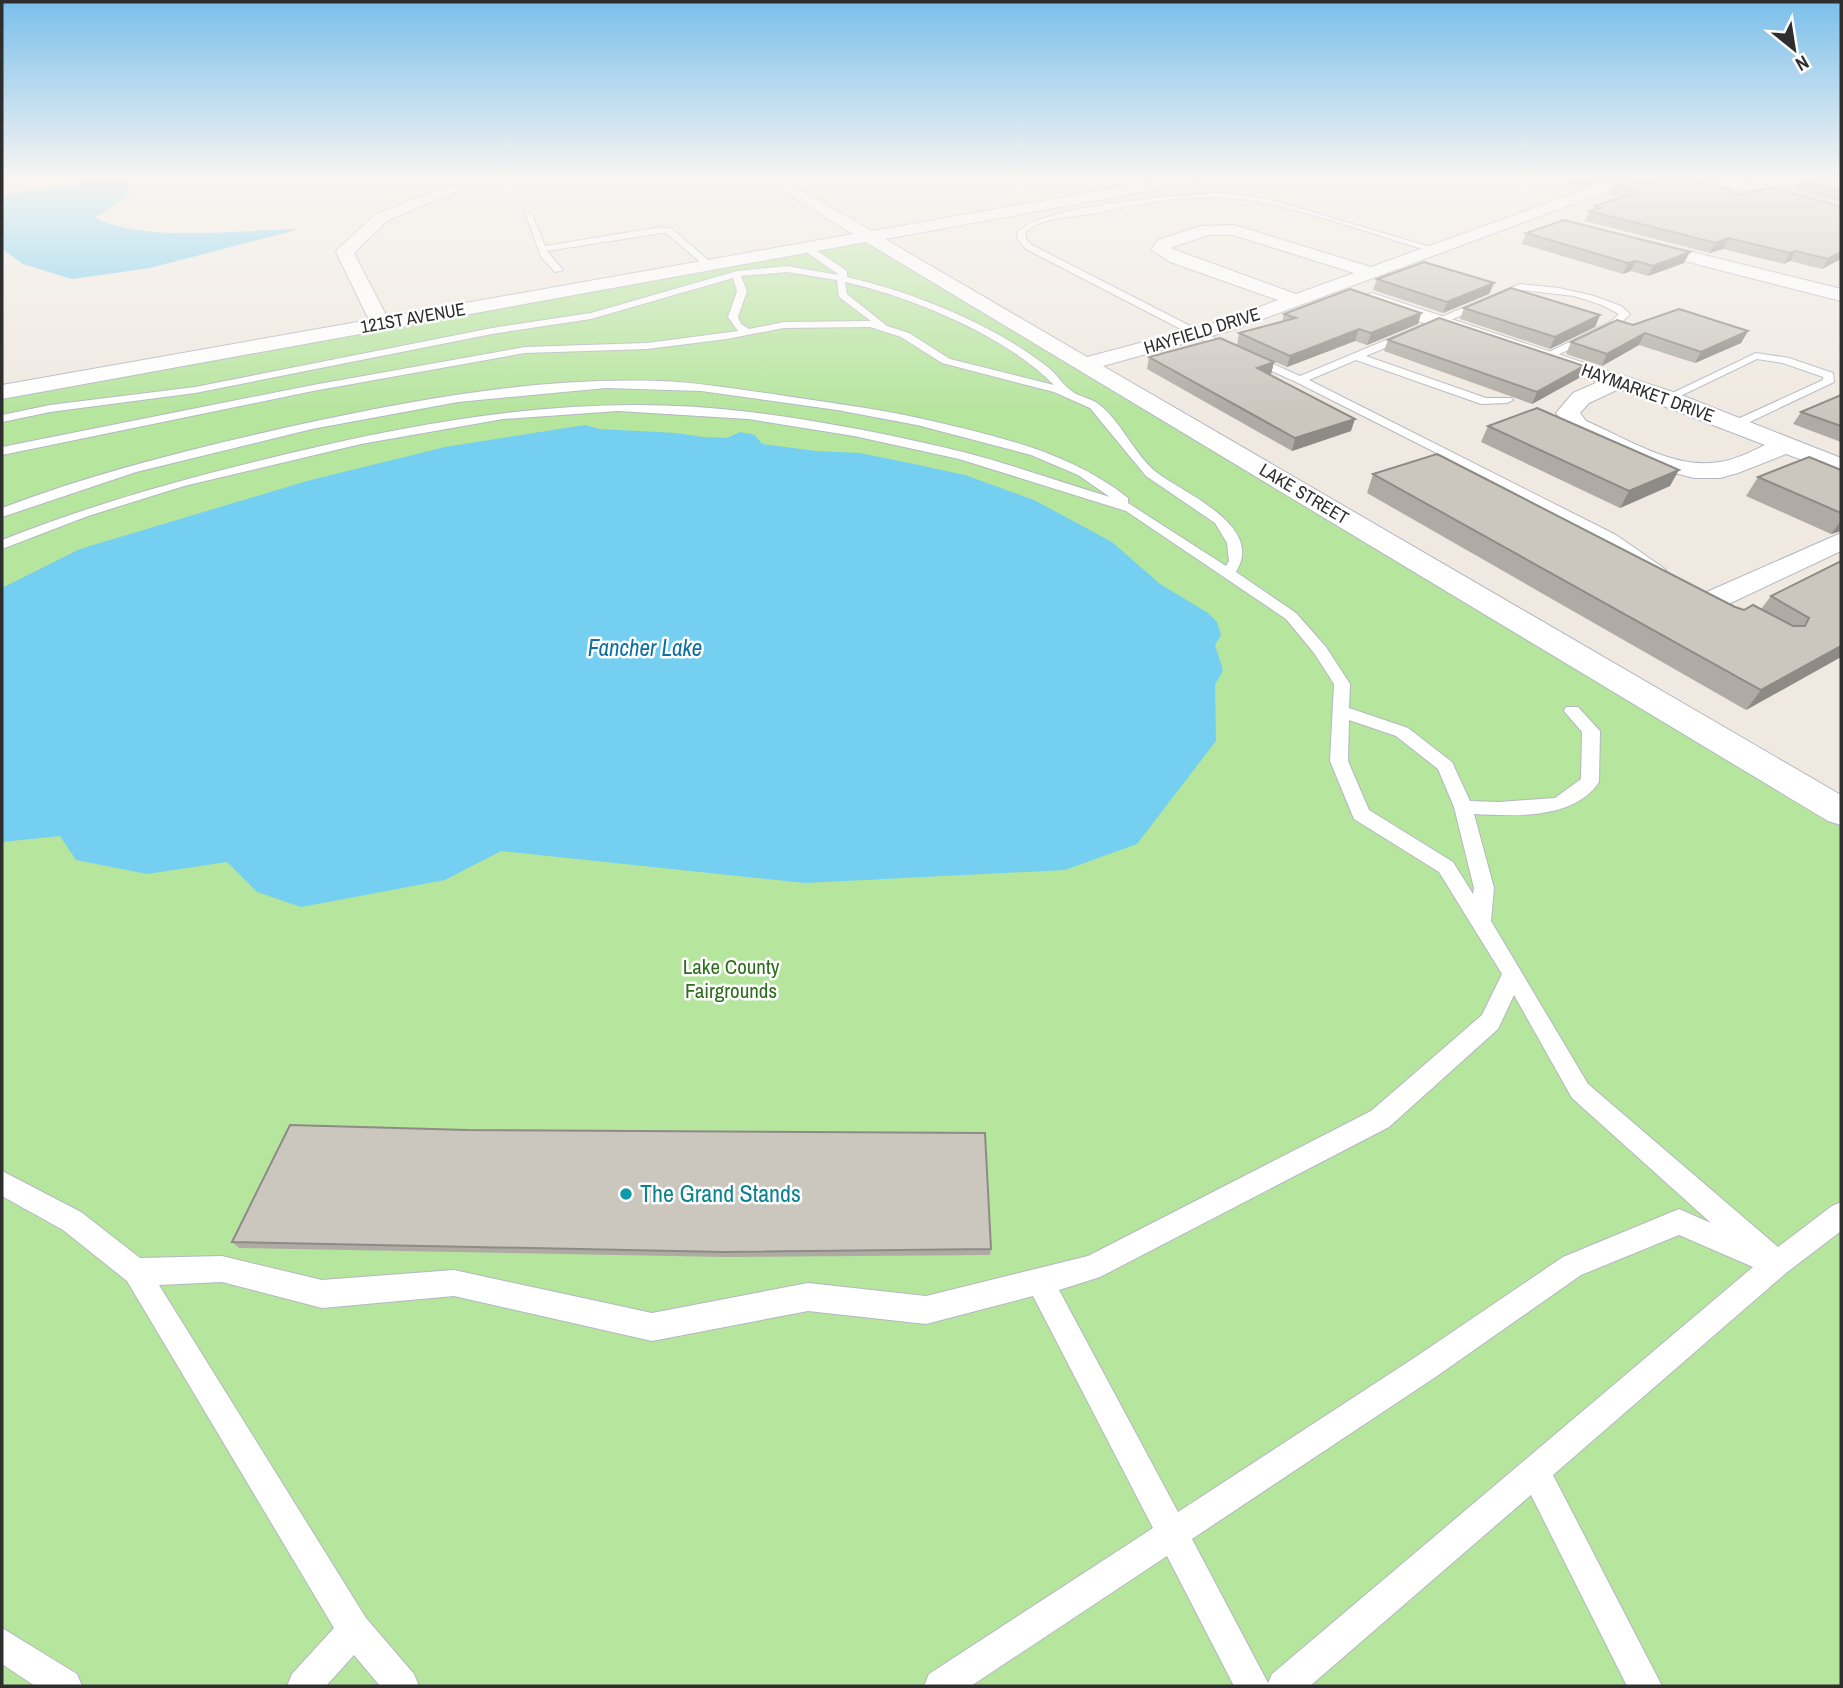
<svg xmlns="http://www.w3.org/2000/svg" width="1843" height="1688" viewBox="0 0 1843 1688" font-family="'Archivo Narrow',sans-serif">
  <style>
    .green { fill: #b6e59e }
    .water { fill: #75cff0 }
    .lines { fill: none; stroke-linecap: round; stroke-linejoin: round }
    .service-casing { stroke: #b4b7c1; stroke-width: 2 }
    .minor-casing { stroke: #b4b7c1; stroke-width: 2 }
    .service { fill: #fff; fill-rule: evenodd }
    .minor { fill: #fff; fill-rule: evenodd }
    .wall { fill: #afaba4 }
    .shaded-wall { fill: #8e8b86 }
    .building { fill: #cbc7bf; stroke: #8e8b86; stroke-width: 2 }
    .culture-dot { fill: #0f9aa8; stroke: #fff; stroke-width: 2.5 }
    .labels { text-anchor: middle; stroke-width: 5; stroke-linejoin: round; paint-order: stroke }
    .far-street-label { font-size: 18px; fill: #2e2e2e; stroke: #fff }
    .park-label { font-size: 21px; fill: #2c6e1b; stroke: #fff }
    .water-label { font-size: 23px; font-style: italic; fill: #0d6fa3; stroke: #fff }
    .near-culture-label { font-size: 24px; fill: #0d838f; stroke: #fff; text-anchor: start }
  </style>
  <rect width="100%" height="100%" fill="#efe9e1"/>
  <path class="green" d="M866,236L1841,815V1686H2V390Z"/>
  <g class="water">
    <path d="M93,182H126L131,193L95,218C144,243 243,230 300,229L150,268L72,279L23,264L2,249V195Z"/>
    <path d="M585,425L599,429L676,433L703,437L727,438L740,432L755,435L762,444L816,451L860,453L914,464L965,475L1034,500L1112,542L1160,584L1208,613L1217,622L1221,635L1215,645L1223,670L1215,685L1216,741L1137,844L1065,870L805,883L501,851L445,880L301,907L257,892L227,862L147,874L76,860L60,836L2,842V588L80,549L307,481L445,447Z"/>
  </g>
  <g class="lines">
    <defs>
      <g id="service">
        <path d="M1226,193L1272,200L1437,249L1433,252C1368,234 1294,203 1227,198C1182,194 1135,205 1090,214C1072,217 1038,218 1025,233L1026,239L1032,245L1204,333L1300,376L1520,284L1559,288L1594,296L1621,306L1630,314L1618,326L1547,360L1543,359V355L1610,322L1619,314L1602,305L1574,296L1521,290L1366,356L1486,398H1511L1513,400L1507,403L1481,404L1356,360L1309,380L1616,535L1665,569L1667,572L1665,575H1655L1606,541L1502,486L1296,382L1196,337L1026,249L1018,240L1017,233C1039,205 1187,194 1226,193Z"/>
        <path d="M525,212L532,214L545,246L662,227L672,229L713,264L705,266L666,233H662L547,251L563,270L555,272L541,257Z"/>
        <path d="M802,245H808L847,271V277C914,292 997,326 1050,369C1058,376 1064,386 1073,392C1080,397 1090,398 1097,403C1120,419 1134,454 1156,472C1185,494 1265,526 1236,572L1296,613L1326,647L1350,684L1349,708L1408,728L1452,762L1470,801L1499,802L1555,798L1581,779L1582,732L1564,711L1566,707H1578L1600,731L1599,782C1574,820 1514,816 1474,814L1494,888L1491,921L1588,1084L1778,1247L1832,1206L1841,1202V1231L1786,1273L1553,1475L1662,1686H1627L1531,1495L1310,1686H1234L1167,1556L971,1686H924L929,1674L1153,1528L1033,1296L926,1324L808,1311L652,1341L454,1296L322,1308L222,1282L159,1285L366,1618L414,1674L419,1686H380L354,1655L326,1686H287L292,1674L334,1628L127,1281L63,1230L2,1196V1171L81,1212L140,1258L222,1256L322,1280L454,1270L652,1313L808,1283L926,1296L1088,1256L1371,1111L1482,1015L1502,974L1439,872L1354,819L1330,761L1334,684L1314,653L1286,619L1126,511L959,459L854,436L748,419L618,411L503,419L361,444L184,486L88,516L2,549V540C98,502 190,477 291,453C441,417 595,392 750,412C821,421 893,435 963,452C1013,465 1061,482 1110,497L1078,475L1031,455L917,425L837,410L701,391L606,388L458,402L312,429L136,472L2,517V508C96,472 195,448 293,426C412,400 535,377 658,381C696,382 735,389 773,394C823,402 874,408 923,419C996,436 1068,451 1128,498V503L1226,566L1229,561L1227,543L1215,523L1146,476L1090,408L1054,392L942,363L901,337L870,327L784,328L727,339L647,349L525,353L313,391L2,455V447L313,385L525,347L647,343L738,331L728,317L737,291L733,278L591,319L492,334L195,393L50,412L2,422V415L50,405L195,387L492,328L591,313L737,271L787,266L839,275L802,249ZM787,272L837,280L839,297L871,321L784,322L749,329L741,324L738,317L747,291L741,276ZM845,282C912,297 1006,336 1054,385L950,359L909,333L887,326L847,294ZM1349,720L1396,736L1438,769L1454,807L1474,888L1473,894L1453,862L1369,810L1348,761ZM1514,995L1572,1098L1711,1223L1679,1209L1563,1257L1417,1356L1178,1512L1059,1290L1100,1277L1389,1127L1498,1029ZM1679,1235L1753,1267L1272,1674L1268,1683L1192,1539L1437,1376L1581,1275Z"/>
        <path d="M1756,353L1789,358L1833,373L1834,382L1735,429L1731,428V422L1823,380V377L1783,363L1757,359L1672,400L1662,398Z"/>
        <path d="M2,1628L77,1674L82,1686H35L2,1664Z"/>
      </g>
      <g id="minor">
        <path d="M475,176H494L388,220L354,253L387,317L853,234L759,176H776L872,231L1185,176H1215L1208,180L885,239L1087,357L1219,322L1278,300L1170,262L1151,249L1158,240L1201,226L1234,225L1371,267L1609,181L1642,177H1700L1759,183L1793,191L1841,206V217C1822,212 1804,203 1784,198C1729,184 1672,184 1616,188L1233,330L1103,366L1841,795V825L1828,821L866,242L2,399V385L369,320L336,252L339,248L376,214ZM1208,235H1233L1354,273L1296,294L1170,248Z"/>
        <path d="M1636,238L1841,289V301L1630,247L1627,243Z"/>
        <path d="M1372,293L1676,393L1841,458V474L1786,454L1738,473L1720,478H1694L1651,467L1570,431L1556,413L1573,393L1598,382L1365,303L1362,299L1365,295ZM1619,389L1765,445C1750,452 1735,460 1719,462C1674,470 1626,438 1586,421L1580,413L1589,403Z"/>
        <path d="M1841,533V551L1722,607L1711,610L1700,607L1696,601L1700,595Z"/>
      </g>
    </defs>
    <use href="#service" class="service-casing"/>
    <use href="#minor" class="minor-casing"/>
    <use href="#service" class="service"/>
    <use href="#minor" class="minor"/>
  </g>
  <g class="wall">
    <path d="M1547,176H1648L1609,178L1585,187Z"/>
    <path d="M1841,176V203L1796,189L1801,180Z"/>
    <path d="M1621,181L1841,259L1822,269L1790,261L1784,264L1723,249L1710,253L1585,221L1589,211L1594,210L1595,206L1622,198L1608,194L1612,184Z"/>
    <path d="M1526,233L1684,263L1648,276L1631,271L1623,274L1522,244Z"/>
    <path d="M1377,279L1494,283L1489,294L1443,313L1373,290Z"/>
    <path d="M1464,308L1600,315L1595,327L1550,349L1460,319Z"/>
    <path d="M1421,313L1418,324L1367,345L1355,341L1287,367L1237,345L1239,333L1282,322L1284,314Z"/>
    <path d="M1633,325L1748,331L1741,343L1695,363L1639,345L1602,366L1566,354L1571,342Z"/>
    <path d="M1388,340L1584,366L1579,378L1532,404L1384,351Z"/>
    <path d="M1149,357L1274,362L1271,374L1269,375L1351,431L1292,451L1147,369Z"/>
    <path d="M1841,395V442L1793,424L1801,412Z"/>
    <path d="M1488,426L1670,486L1620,508L1481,442Z"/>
    <path d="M1841,470V531L1831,534L1746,496L1758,477Z"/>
    <path d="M1373,474L1744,610L1761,609L1771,596L1841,561V657L1746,710L1367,493Z"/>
    <path d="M232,1242L991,1249L990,1255L726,1257L239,1248Z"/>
  </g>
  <g class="shaded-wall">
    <path d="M1594,176H1648L1609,178L1585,187L1589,177Z"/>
    <path d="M1728,238L1723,249L1710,253L1716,243Z"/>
    <path d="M1796,251L1790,261L1784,264L1790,253Z"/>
    <path d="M1690,252L1684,263L1648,276L1653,266Z"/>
    <path d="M1841,252V259L1822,269L1828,259Z"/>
    <path d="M1636,261L1631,271L1623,274L1628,263Z"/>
    <path d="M1494,283L1489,294L1443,313L1447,302Z"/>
    <path d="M1421,313L1418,324L1367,345L1371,333Z"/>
    <path d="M1600,315L1595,327L1550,349L1555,337Z"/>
    <path d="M1359,329L1355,341L1287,367L1290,356Z"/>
    <path d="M1748,331L1741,343L1695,363L1701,352Z"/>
    <path d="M1645,333L1639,345L1602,366L1607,354Z"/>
    <path d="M1274,362L1271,374L1254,381L1257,368Z"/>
    <path d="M1584,366L1579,378L1532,404L1537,392Z"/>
    <path d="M1355,419L1351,431L1292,451L1295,438Z"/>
    <path d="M1679,470L1670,486L1620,508L1629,491Z"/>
    <path d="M1841,521V531L1831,534Z"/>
    <path d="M1841,646V657L1746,710L1761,690Z"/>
  </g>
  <g class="building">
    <path d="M1817,176L1830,177L1841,176V192L1801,180Z"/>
    <path d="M1675,178L1704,180L1739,195L1771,187L1841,207V252L1828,259L1796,251L1790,253L1728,238L1716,243L1589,211L1600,208L1595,206L1639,192L1612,184L1621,181Z"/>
    <path d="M1564,220L1690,252L1653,266L1636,261L1628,263L1526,233Z"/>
    <path d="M1424,262L1494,283L1447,302L1377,279Z"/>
    <path d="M1511,288L1600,315L1555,337L1464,308Z"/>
    <path d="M1350,289L1421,313L1371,333L1359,329L1290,356L1239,333L1296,318L1284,314Z"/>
    <path d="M1679,309L1748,331L1701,352L1645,333L1607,354L1571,342L1617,320L1633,325Z"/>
    <path d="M1439,318L1584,366L1537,392L1388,340Z"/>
    <path d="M1220,338L1274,362L1257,368L1355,419L1295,438L1149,357Z"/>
    <path d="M1841,395V426L1801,412Z"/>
    <path d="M1537,408L1679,470L1629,491L1488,426Z"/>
    <path d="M1437,454L1735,607L1744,610L1753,605L1793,626H1805L1809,618L1771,596L1841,561V646L1761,690L1373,474Z"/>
    <path d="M1809,457L1841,470V513L1758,477Z"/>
    <path d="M290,1125L467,1130L985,1133L991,1249L724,1252L232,1242Z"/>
  </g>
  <linearGradient id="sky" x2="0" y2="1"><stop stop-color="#7abfeb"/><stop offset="0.43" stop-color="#f8f5f2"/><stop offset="1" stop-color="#f8f5f2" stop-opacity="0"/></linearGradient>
  <rect width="1843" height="412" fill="url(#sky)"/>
  <circle class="culture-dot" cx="626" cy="1194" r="7"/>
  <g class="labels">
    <g class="far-street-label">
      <text transform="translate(413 318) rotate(-10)" y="6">121ST AVENUE</text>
      <text transform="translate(1202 331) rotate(-17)" y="6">HAYFIELD DRIVE</text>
      <text transform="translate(1648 393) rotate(20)" y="6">HAYMARKET DRIVE</text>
      <text transform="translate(1304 494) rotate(31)" y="6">LAKE STREET</text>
    </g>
    <g class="park-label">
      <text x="731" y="974">Lake County<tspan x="731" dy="24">Fairgrounds</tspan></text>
    </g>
    <g class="water-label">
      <text x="645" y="656">Fancher Lake</text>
    </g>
    <g class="near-culture-label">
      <text x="640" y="1202">The Grand Stands</text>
    </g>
  </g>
  <rect width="1843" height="1688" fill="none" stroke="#2e2e2e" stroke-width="7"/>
  <g transform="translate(1794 49) rotate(150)" stroke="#ffffff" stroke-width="5" paint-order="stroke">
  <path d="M0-5L12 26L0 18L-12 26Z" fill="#2e2e2e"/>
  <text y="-10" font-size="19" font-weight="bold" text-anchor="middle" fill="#2e2e2e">N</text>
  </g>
</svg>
